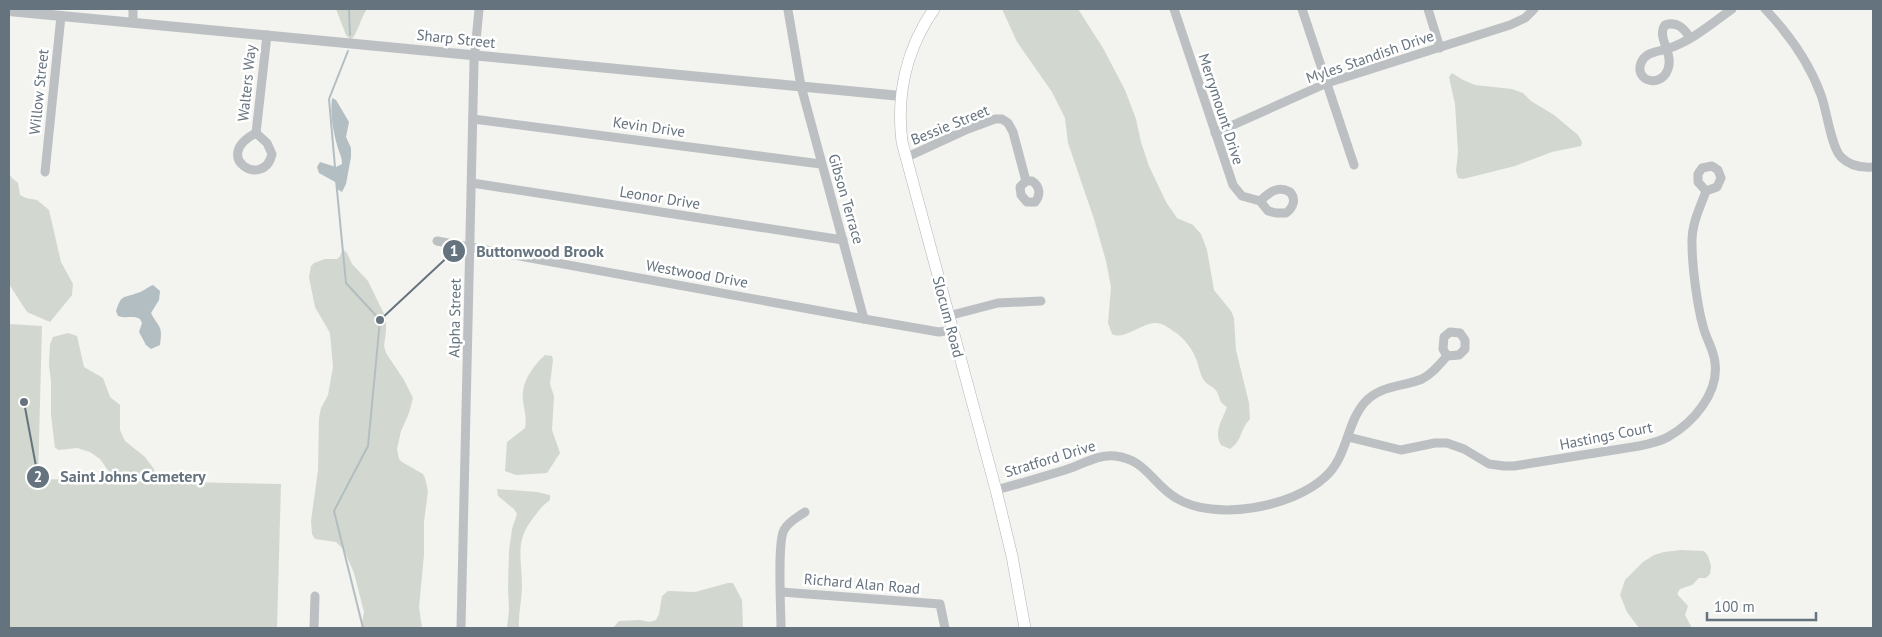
<svg xmlns="http://www.w3.org/2000/svg" width="1882" height="637" viewBox="0 0 1882 637" font-family="'PT Sans',sans-serif">
  <style>
    .green { fill: #d2d8cf }
    .water { fill: #b3bec2 }
    .lines { fill: none; stroke-linecap: round; stroke-linejoin: round }
    .stream { stroke: #b3bec2; stroke-width: 2 }
    .secondary-casing { stroke: #afb4b7; stroke-width: 12 }
    .minor { stroke: #bcc0c3; stroke-width: 9 }
    .tertiary { stroke: #bcc0c3; stroke-width: 10 }
    .secondary { stroke: #fff; stroke-width: 11 }
    .labels { text-anchor: middle; stroke-width: 5; stroke-linejoin: round; paint-order: stroke }
    .street-label { font-size: 15px; fill: #65737e; stroke: #fff }
    .leader { fill: none; stroke: #65737e; stroke-width: 2 }
    .callout-dot { fill: #65737e; stroke: #fff; stroke-width: 2 }
    .mark-label { font-size: 15px; text-anchor: middle; font-weight: bold; fill: #fff }
    .callout-label { font-size: 16px; text-anchor: middle; font-weight: bold; fill: #65737e; stroke: #fff; stroke-width: 5; stroke-linejoin: round; paint-order: stroke }
  </style>
  <rect width="100%" height="100%" fill="#f3f3ef"/>
  <g class="green">
    <path d="M336,9H367C360,19 359,31 351,40L346,35Z"/>
    <path d="M1002,9H1078L1103,48L1125,90L1136,119L1141,142L1149,166L1166,202L1177,218L1193,225L1201,234L1207,250L1214,290L1231,311L1234,318L1236,350L1249,403L1250,419C1240,429 1243,440 1230,449L1221,445C1213,431 1223,419 1227,407C1218,401 1221,400 1217,392C1214,386 1207,386 1203,379C1200,374 1199,367 1197,361C1193,350 1184,337 1173,331C1168,327 1162,323 1156,323C1142,322 1125,341 1112,334L1108,323L1111,287L1106,261L1094,219L1068,143L1065,118L1052,92L1017,42Z"/>
    <path d="M1452,73L1463,80L1475,85L1512,89L1523,93L1531,101L1554,115L1578,135L1582,142L1581,146L1552,152L1515,166L1463,179L1458,178L1456,171L1458,152L1455,104L1449,77Z"/>
    <path d="M9,173L12,178L18,183L20,195L26,198L37,200L49,210L61,262L73,284L72,295L50,322L27,312L9,284Z"/>
    <path d="M343,249L347,253L352,264L368,281L386,318V331L384,346L386,353L404,380L413,398L409,413L401,431L397,449L399,459L402,462L423,474L425,478L428,491L424,522V555L419,607L422,628H361L364,612L354,573L344,550L336,542L315,539L312,534L311,521L318,470L319,418L321,408L328,395L333,367L330,333L315,307L309,277L311,266L314,263L325,259H337L340,256Z"/>
    <path d="M9,324L42,326L38,479L281,484L277,628H9Z"/>
    <path d="M68,333L77,336L84,367L103,378L110,397L120,405V430L125,441L145,457L154,469L155,473L153,476L110,473L100,459L90,452L77,448L59,450L55,448L51,415V381L49,365L50,344L53,337Z"/>
    <path d="M545,355L552,356L553,360L550,384L554,396L552,430L560,453L547,473L516,475L505,471L507,442L525,428C527,418 524,410 523,400C521,382 533,366 545,355Z"/>
    <path d="M497,489L537,492L550,495V500C543,505 539,510 534,517C514,541 522,558 522,586C522,600 518,614 519,628H507L509,610L508,588L509,551L512,529L517,514L514,509L498,496Z"/>
    <path d="M1681,550L1704,551L1708,556L1711,566L1710,574L1706,578H1699L1692,585L1680,589L1677,594L1688,606L1685,615L1692,628H1639L1627,612L1620,595L1625,580L1643,562L1654,555L1664,552Z"/>
    <path d="M728,583H733L742,600L743,628H613L619,621L640,620L650,622L656,620L659,614L662,596L668,591L695,592Z"/>
  </g>
  <g class="water">
    <path d="M332,98L336,100L349,122L346,137L351,148V157L346,184L342,192L337,189V183L319,173L317,167L320,162L336,167L342,164C342,156 339,153 337,145C333,130 330,114 332,98Z"/>
    <path d="M153,285L160,291L159,300L151,313C159,329 163,324 160,345L151,349L146,345L139,332L142,323L140,319C133,315 126,319 118,316L116,311C122,293 123,299 137,293C143,292 147,287 153,285Z"/>
  </g>
  <g class="lines">
    <g class="stream">
      <path d="M349,9L350,35"/>
      <path d="M335,167L329,99L348,51"/>
      <path d="M336,180L346,283L380,320L368,446L334,511L363,628"/>
    </g>
    <defs>
      <path id="secondary" d="M934,9C907,48 896,94 902,142L996,490L1012,556L1025,628"/>
    </defs>
    <use href="#secondary" class="secondary-casing"/>
    <g class="minor">
      <path d="M1174,9L1233,185L1242,196L1260,201L1268,211L1276,213H1286C1294,207 1296,199 1290,192C1277,185 1269,193 1260,201"/>
      <path d="M1302,9L1354,165"/>
      <path d="M1428,9L1440,48"/>
      <path d="M1765,9C1789,34 1809,62 1821,95C1827,111 1831,147 1841,157C1850,166 1862,168 1873,167"/>
      <path d="M788,10L801,86L864,319"/>
      <path d="M133,23V9"/>
      <path d="M1690,38C1684,28 1677,21 1665,25C1656,37 1674,53 1668,69C1661,89 1634,81 1641,63C1645,52 1657,52 1667,49C1692,41 1711,24 1732,9"/>
      <path d="M473,119L821,164"/>
      <path d="M256,133L267,143L272,154C264,190 210,157 256,133Z"/>
      <path d="M256,133L267,35"/>
      <path d="M1215,133L1327,83L1510,25L1525,18L1534,9"/>
      <path d="M905,158L968,129L995,119H1002L1008,123L1013,132L1026,181L1020,187L1021,195L1027,202H1035C1041,195 1040,186 1032,181H1026"/>
      <path d="M45,172L61,16"/>
      <path d="M472,183L843,240"/>
      <path d="M437,241L864,319L939,332L952,330"/>
      <path d="M948,316L998,303L1041,301"/>
      <path d="M1348,437L1401,450L1435,443H1447L1464,449L1489,464L1504,466H1514L1639,446C1649,444 1659,442 1668,437C1693,423 1719,393 1715,363C1714,350 1706,339 1703,326C1697,305 1692,265 1692,243C1691,225 1700,208 1706,191L1717,187L1721,178L1718,170L1712,166L1702,168L1698,174V182L1706,191"/>
      <path d="M996,490C1019,484 1042,477 1065,470C1083,465 1096,454 1115,456C1146,459 1152,484 1176,498C1215,522 1293,507 1325,477C1348,457 1346,422 1366,401C1382,385 1403,387 1422,379C1432,374 1439,365 1447,356L1443,349L1444,337L1450,332L1460,333L1465,340V349L1459,355L1447,356"/>
      <path d="M781,592L940,604L945,628"/>
      <path d="M314,628L315,596"/>
      <path d="M461,628L474,62L479,9"/>
      <path d="M781,628C781,610 777,542 784,530C788,522 798,517 805,512"/>
    </g>
    <path class="tertiary" d="M9,11L901,96"/>
    <use href="#secondary" class="secondary"/>
  </g>
  <g class="labels">
    <g class="street-label">
      <text transform="translate(456 39) rotate(6)" y="5">Sharp Street</text>
      <text transform="translate(1370 57) rotate(-19)" y="5">Myles Standish Drive</text>
      <text transform="translate(247 83) rotate(-84)" y="5">Walters Way</text>
      <text transform="translate(39 92) rotate(-84)" y="5">Willow Street</text>
      <text transform="translate(1221 109) rotate(72)" y="5">Merrymount Drive</text>
      <text transform="translate(950 125) rotate(-22)" y="5">Bessie Street</text>
      <text transform="translate(649 127) rotate(8)" y="5">Kevin Drive</text>
      <text transform="translate(660 198) rotate(9)" y="5">Leonor Drive</text>
      <text transform="translate(846 199) rotate(74)" y="5">Gibson Terrace</text>
      <text transform="translate(697 274) rotate(10)" y="5">Westwood Drive</text>
      <text transform="translate(948 317) rotate(75)" y="5">Slocum Road</text>
      <text transform="translate(455 318) rotate(-89)" y="5">Alpha Street</text>
      <text transform="translate(1606 436) rotate(-11)" y="5">Hastings Court</text>
      <text transform="translate(1050 459) rotate(-17)" y="5">Stratford Drive</text>
      <text transform="translate(862 584) rotate(5)" y="5">Richard Alan Road</text>
    </g>
  </g>
  <path class="leader" d="M380 320L454 251M24 402L38 477"/>
  <g class="callout-dot">
    <circle cx="380" cy="320" r="5"/>
    <circle cx="24" cy="402" r="5"/>
    <circle cx="454" cy="251" r="12"/>
    <circle cx="38" cy="477" r="12"/>
  </g>
  <g class="mark-label">
    <text x="454" y="256">1</text>
    <text x="38" y="482">2</text>
  </g>
  <g class="callout-label">
    <text x="540" y="257">Buttonwood Brook</text>
    <text x="133" y="482">Saint Johns Cemetery</text>
  </g>
  <rect width="1882" height="637" fill="none" stroke="#65737e" stroke-width="20"/>
  <path d="M1707 612v8h109v-8" fill="none" stroke="#65737e" stroke-width="2.5"/>
  <text x="1714" y="612" font-size="15" fill="#65737e" stroke="#ffffff" stroke-width="4" paint-order="stroke">100 m</text>
</svg>
